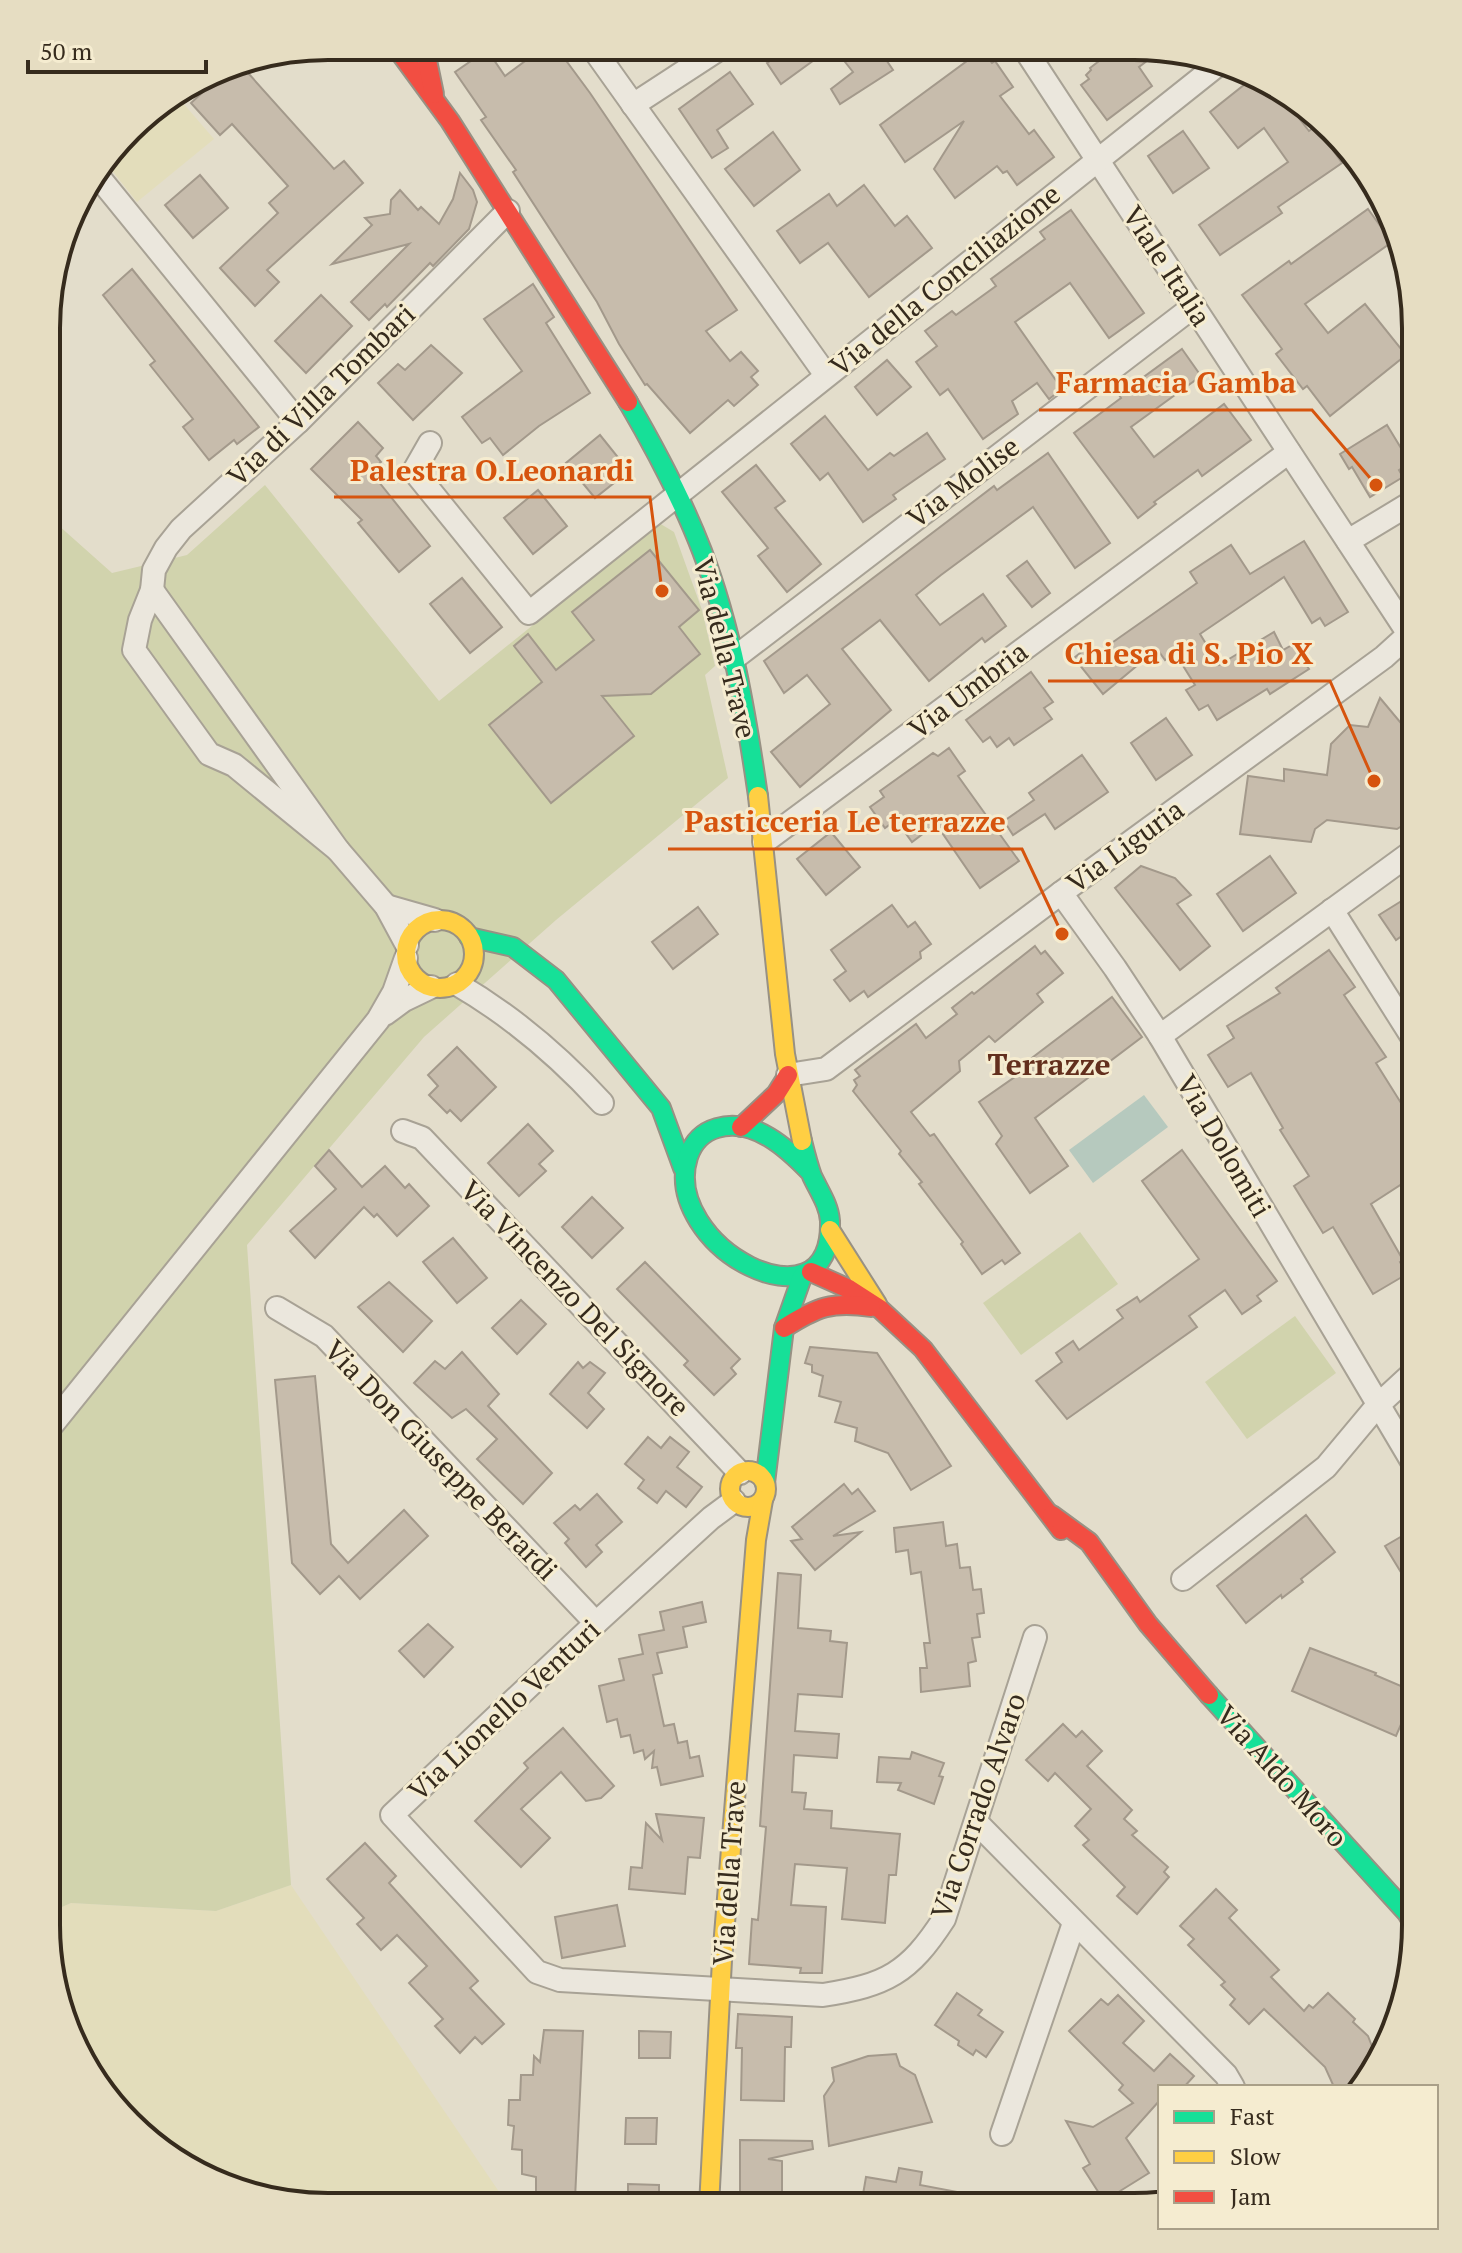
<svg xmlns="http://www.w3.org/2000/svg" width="1462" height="2253" viewBox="0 0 1462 2253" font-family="'PT Serif',serif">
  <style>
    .farmland { fill: #e3ddbb }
    .green { fill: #d1d3ad }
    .water { fill: #b6c9be }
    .building { fill: #c7bcac; stroke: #a3998b; stroke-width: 2 }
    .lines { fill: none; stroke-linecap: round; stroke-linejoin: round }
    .street-casing { stroke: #a8a295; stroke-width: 26 }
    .fast-casing { stroke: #989184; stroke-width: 22 }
    .slow-casing { stroke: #989184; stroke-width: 22 }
    .jam-casing { stroke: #989184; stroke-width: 22 }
    .street { stroke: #ebe7dd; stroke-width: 22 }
    .fast { stroke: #16e098; stroke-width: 18 }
    .slow { stroke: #ffcf43; stroke-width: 18 }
    .jam { stroke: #f24e42; stroke-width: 18 }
    .labels { text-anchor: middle; stroke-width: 6; stroke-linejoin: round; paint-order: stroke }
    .street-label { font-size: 28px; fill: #362b1d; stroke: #f5ecd0 }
    .neighbourhood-label { font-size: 30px; font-weight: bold; fill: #632f1d; stroke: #f5ecd0 }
    .rim { fill: none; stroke: #362b1d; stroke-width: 4 }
    .leader { fill: none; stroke: #d6540e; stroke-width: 3 }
    .callout-dot { fill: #d6540e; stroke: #f5ecd0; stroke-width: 3 }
    .callout-label { font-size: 30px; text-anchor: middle; font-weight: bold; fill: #d6540e; stroke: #f5ecd0; stroke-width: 6; stroke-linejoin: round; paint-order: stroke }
  </style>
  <rect width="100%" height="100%" fill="#e3ddcb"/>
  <g class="farmland">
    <path d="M176,95L214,139L137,202L106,163L142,116Z"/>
    <path d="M291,1885L508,2205H292L157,2149L68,2033L46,1914L71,1903L216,1911Z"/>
  </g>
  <g class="green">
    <path d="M265,485L439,701L659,523L674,532L702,610L715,666L705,675L728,778L556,920L424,1037L247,1245L291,1885L216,1911L71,1903L46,1914L48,516L112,573L187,555Z"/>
    <path d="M1080,1232L1118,1284L1021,1355L983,1303Z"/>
    <path d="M1295,1316L1336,1373L1247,1439L1205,1382Z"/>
  </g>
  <path class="water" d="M1144,1095L1168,1127L1093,1183L1069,1150Z"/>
  <g class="building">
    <path d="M544,47H556L590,93L737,310L706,331L730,361L741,352L758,371L751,377L758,385L734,406L728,400L690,433L647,384L645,385L619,344L597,302L513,172L516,170L481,120L486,117L455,72L487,50L505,76Z"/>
    <path d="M791,47H832L781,84L767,63Z"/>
    <path d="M834,48H878L893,70L840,104L831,89L853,72Z"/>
    <path d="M1116,48H1164L1139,67L1152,86L1107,120L1081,85L1089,79L1086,75L1091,70L1090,68Z"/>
    <path d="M982,50L992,63L995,61L1013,87L1000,96L1029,134L1034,130L1054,157L1017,185L1007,171L1003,173L997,166L955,198L934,169L964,121L905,162L880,125Z"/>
    <path d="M240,64L334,169L344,161L363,183L267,270L279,282L255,306L220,268L278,213L269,203L288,186L232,124L220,135L191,103L232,65Z"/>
    <path d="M730,72L753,104L717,130L728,148L712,158L679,109Z"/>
    <path d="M1249,81L1280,94L1309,131L1316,126L1342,163L1278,207L1282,213L1220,255L1199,225L1288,162L1264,128L1238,148L1210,112Z"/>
    <path d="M1183,131L1209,168L1173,193L1148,156Z"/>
    <path d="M773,132L800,170L754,206L725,169Z"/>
    <path d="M460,173L473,190L477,202L469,229L433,266L430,263L387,307L385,304L369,320L351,302L409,244L332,264L372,225L365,218L390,214L391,200L400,190L418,210L421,207L439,224L453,199Z"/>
    <path d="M200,175L228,208L193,238L165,205Z"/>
    <path d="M864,185L895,226L907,216L932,248L869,297L828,243L800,263L777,231L829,194L837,206Z"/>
    <path d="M1368,209L1392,242L1305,304L1328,333L1365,304L1406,355L1330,416L1307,386L1303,389L1276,354L1282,349L1242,295L1289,261L1291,264Z"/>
    <path d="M1071,210L1144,313L1109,338L1070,283L1015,322L1062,389L1049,399L1037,383L1012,401L1018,414L983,439L948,389L940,395L916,362L937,346L925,331L952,311L956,315L996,286L991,279L1045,239L1040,232Z"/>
    <path d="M132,269L259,427L237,444L234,440L209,460L183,427L193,419L150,365L155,361L103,295Z"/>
    <path d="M533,284L554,317L546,323L590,393L539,426L503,455L490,438L482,443L462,417L522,371L484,319Z"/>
    <path d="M321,295L352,326L306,373L275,341Z"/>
    <path d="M431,345L462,373L413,420L378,383L398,364L405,370Z"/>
    <path d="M1182,349L1201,376L1131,427L1154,457L1224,404L1251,440L1202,476L1198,470L1154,502L1156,504L1138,518L1074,433L1121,398L1119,395Z"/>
    <path d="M887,360L911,387L877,415L855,387Z"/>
    <path d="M825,416L868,470L890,453L894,456L927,433L945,459L893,495L896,499L863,522L828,473L820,480L791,444Z"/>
    <path d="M358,422L383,448L376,456L381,462L371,472L430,546L399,572L358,523L362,520L311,469Z"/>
    <path d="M1387,425L1410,463L1399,470L1403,477L1370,497L1352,467L1349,469L1340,454Z"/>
    <path d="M600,435L629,471L595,498L566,463Z"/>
    <path d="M1048,453L1110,543L1075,568L1033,507L941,575L916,595L940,625L983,594L1006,626L985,642L982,638L929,681L880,620L842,649L891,710L800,787L771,752L830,704L807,675L784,693L764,661L994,486L997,490Z"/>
    <path d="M756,465L785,501L775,508L821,564L787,592L758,556L768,548L722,492Z"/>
    <path d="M538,490L567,526L533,554L504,518Z"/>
    <path d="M1304,541L1348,612L1325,626L1320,618L1312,623L1284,577L1200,634L1219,665L1274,632L1283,650L1292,645L1309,669L1270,694L1267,689L1217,720L1208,705L1199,710L1186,690L1195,685L1175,653L1165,660L1157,649L1103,694L1074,658L1089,646L1096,654L1197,583L1190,572L1231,545L1250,574Z"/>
    <path d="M650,550L699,610L679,627L700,654L651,694L602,696L634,736L551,803L489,725L542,682L514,646L528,634L556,670L594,640L572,612Z"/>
    <path d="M1027,561L1050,593L1032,607L1007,576Z"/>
    <path d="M462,578L502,627L470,653L430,604Z"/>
    <path d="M1031,672L1053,702L1044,708L1052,719L1014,745L1009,738L997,747L990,737L983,742L966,720Z"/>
    <path d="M1380,698L1416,741V817L1397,829L1327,820L1315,829L1311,842L1240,834L1248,776L1284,781V769L1327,775L1331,744L1350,725L1368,727Z"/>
    <path d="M1166,718L1192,755L1156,780L1131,743Z"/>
    <path d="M949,748L965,771L958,776L1019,861L980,888L936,824L912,842L896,820L885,828L870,807L884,797L880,791L933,753L938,756Z"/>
    <path d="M1082,755L1108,792L1055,829L1045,814L1013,835L1004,821L1034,800L1029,793Z"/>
    <path d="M831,832L860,867L826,895L797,859Z"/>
    <path d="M1270,856L1296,893L1243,931L1217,894Z"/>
    <path d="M1141,866L1175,878L1191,895L1177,904L1210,946L1180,970L1115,888Z"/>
    <path d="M1416,892V926L1396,940L1379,915Z"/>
    <path d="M892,905L908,927L915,922L931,944L920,952L921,958L868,997L864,991L850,1001L834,980L846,971L831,950Z"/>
    <path d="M698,907L718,934L673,969L652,942Z"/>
    <path d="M1035,946L1041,954L1045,951L1063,973L1037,994L1043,1002L995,1042L989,1036L959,1061L960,1071L911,1112L930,1136L934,1134L1020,1253L1005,1264L1002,1260L982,1274L961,1244L963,1242L919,1184L922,1182L899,1154L901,1151L853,1091L857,1085L854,1080L860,1076L855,1070L916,1024L926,1038L957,1014L952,1008L972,992L974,994Z"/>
    <path d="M1329,950L1355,987L1344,995L1386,1057L1376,1063L1401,1103L1416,1094V1207L1402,1184L1371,1204L1403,1260L1400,1262L1407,1274L1373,1294L1333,1227L1323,1233L1294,1186L1309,1176L1280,1130L1283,1128L1251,1073L1228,1087L1208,1055L1234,1038L1227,1026L1280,993L1276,988Z"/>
    <path d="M1112,997L1142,1037L1035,1118L1068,1166L1030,1193L996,1144L1002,1136L979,1102L1019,1074L1016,1070Z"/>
    <path d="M457,1047L496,1087L461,1121L450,1110L447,1113L429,1095L438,1086L428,1075Z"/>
    <path d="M528,1124L553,1151L539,1164L546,1171L519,1196L488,1163Z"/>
    <path d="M329,1150L362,1187L385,1166L405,1188L409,1184L429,1206L397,1236L377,1214L374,1217L364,1207L315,1258L290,1231L336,1189L315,1166Z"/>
    <path d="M1182,1150L1277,1281L1257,1296L1261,1301L1242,1314L1225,1290L1189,1316L1197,1327L1067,1419L1036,1381L1062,1362L1056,1353L1073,1341L1079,1350L1123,1318L1117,1310L1137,1297L1140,1302L1199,1259L1142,1181Z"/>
    <path d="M592,1197L623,1228L592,1258L562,1227Z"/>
    <path d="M453,1238L487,1278L457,1303L423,1262Z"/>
    <path d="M645,1262L740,1359L731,1368L736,1374L714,1395L684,1365L688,1361L617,1289Z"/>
    <path d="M389,1282L432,1321L403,1352L358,1307Z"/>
    <path d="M521,1300L546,1324L517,1354L492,1328Z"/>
    <path d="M810,1347L877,1353L951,1466L911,1490L888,1453L855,1441L857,1428L835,1422L841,1402L819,1396L823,1376L812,1372V1365L805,1363Z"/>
    <path d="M462,1352L499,1394L488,1406L552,1473L523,1504L477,1459L497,1439L466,1409L452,1418L414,1383L435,1361L445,1369Z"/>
    <path d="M578,1362L583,1368L590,1362L605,1373L588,1393L604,1409L587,1428L550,1394Z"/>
    <path d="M315,1376L331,1544L348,1563L404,1510L428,1536L360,1599L339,1576L320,1594L292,1563L275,1380Z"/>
    <path d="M648,1437L661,1448L670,1437L689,1452L677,1467L702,1487L686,1507L666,1491L657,1503L638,1488L644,1480L625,1464Z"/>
    <path d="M844,1484L852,1494L858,1489L875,1511L833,1536L861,1532L815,1570L791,1541L802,1539L792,1527Z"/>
    <path d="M597,1494L622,1522L596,1545L602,1552L586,1567L565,1543L569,1539L554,1523L575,1505L580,1510Z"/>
    <path d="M1306,1515L1335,1552L1301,1579L1303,1582L1282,1598L1281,1595L1246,1623L1217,1586Z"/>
    <path d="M943,1522L946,1546L957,1544L960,1568L970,1567L973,1590L981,1589L984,1613L977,1614L980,1637L972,1638L976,1661L968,1663L970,1686L921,1692L920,1668H927L924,1643H930L921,1572L911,1574L908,1550L896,1552L894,1528Z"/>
    <path d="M1416,1528V1597L1385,1546Z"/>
    <path d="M778,1573L801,1575L798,1628L831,1631L830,1641L847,1643L842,1697L798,1694L795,1731L839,1734L837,1758L794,1755L792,1792L806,1793L804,1809L832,1811L831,1828L900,1834L896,1875H889L885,1923L842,1919L847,1868L795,1864L791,1905L826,1907L822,1973H800L801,1968L749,1964L752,1919L758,1920L766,1827L760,1826Z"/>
    <path d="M702,1602L706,1622L683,1627L687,1647L657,1653L662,1673L653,1675L664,1726L674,1724L678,1743L687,1741L690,1758L699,1756L703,1776L661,1785L657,1767L652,1768L654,1751L645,1759L643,1750L634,1753L630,1735L621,1737L617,1719L607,1722L599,1686L624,1680L619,1659L643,1654L639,1635L664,1630L660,1612Z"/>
    <path d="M428,1624L453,1647L424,1677L399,1651Z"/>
    <path d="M1310,1648L1376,1673L1375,1675L1415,1692L1396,1736L1292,1691Z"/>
    <path d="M1063,1724L1076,1737L1082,1731L1102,1751L1087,1766L1132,1810L1124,1819L1137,1831L1132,1835L1168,1867L1164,1872L1169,1877L1137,1914L1117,1896L1125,1887L1083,1845L1089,1840L1075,1826L1091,1809L1055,1773L1048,1781L1026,1760Z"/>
    <path d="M563,1728L614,1786L601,1798L586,1801L561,1772L521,1809L550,1838L521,1867L475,1821L528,1768L524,1763Z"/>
    <path d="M912,1752L944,1763L939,1776L943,1777L934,1804L898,1790L901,1783L877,1782L879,1757L910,1759Z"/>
    <path d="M656,1814L704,1818L700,1858L688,1857L685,1894L629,1889L631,1867L642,1868L646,1823L662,1840Z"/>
    <path d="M365,1843L396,1876L389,1883L478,1981L470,1988L504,2024L482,2044L475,2037L460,2053L435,2026L443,2019L409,1983L427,1966L397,1935L381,1950L357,1924L364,1918L327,1879Z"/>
    <path d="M1216,1889L1237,1910L1229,1918L1279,1970L1271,1977L1304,2011L1309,2005L1313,2008L1328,1993L1355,2019L1353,2022L1368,2036L1378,2062L1363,2087H1334L1325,2067L1264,2009L1249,2024L1230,2005L1235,1999L1221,1985L1225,1982L1188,1945L1194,1939L1180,1926Z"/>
    <path d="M617,1905L625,1946L562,1958L555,1917Z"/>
    <path d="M957,1993L982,2010L978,2015L1003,2032L986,2057L976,2050L973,2055L958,2045L959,2041L935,2025Z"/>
    <path d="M1118,1995L1144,2021L1123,2043L1154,2071L1170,2054L1194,2076L1184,2087H1160V2100L1126,2138L1149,2173L1104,2201L1083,2168L1090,2164L1066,2121L1093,2127L1133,2103L1119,2090L1123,2085L1069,2031L1101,1999L1108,2005Z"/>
    <path d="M738,2014L792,2017L791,2047H785L784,2101L741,2100L742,2048H736Z"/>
    <path d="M544,2030L583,2031L575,2199L536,2196V2177L522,2174V2150L512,2149L514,2126L508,2125L509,2100H520L521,2075H533L534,2056L540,2062Z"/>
    <path d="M639,2031L671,2032L670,2058H639Z"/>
    <path d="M896,2054L900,2066L915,2075L932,2122L829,2146L824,2096L834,2081L832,2068L868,2056Z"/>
    <path d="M626,2118H657L656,2144H625Z"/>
    <path d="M740,2140L812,2141L813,2149L768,2159L782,2161V2206H740Z"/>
    <path d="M899,2168L922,2172L920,2185L984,2197L983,2207L861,2206L866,2177L896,2182Z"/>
    <path d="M628,2184L659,2185V2206H628Z"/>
  </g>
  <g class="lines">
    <defs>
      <g id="street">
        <path d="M592,47L826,375"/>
        <path d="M1024,48L1416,645"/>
        <path d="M633,105L722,47"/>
        <path d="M97,175L298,422"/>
        <path d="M430,443L414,471L529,613L1215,67"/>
        <path d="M1348,541L1416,500"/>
        <path d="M152,590L338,850L386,906L407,945"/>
        <path d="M733,659L1194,306"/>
        <path d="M764,842L1289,452"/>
        <path d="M338,850L234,765L209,754L134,650L140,620L152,590L154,570L166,548L181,529L298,422L508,211"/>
        <path d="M1061,893L1115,968L1160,1036L1416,1468"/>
        <path d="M386,906L435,920"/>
        <path d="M1332,910L1416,1043"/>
        <path d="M457,984C512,1016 559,1056 602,1103"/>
        <path d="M385,1014L404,1000L431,987"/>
        <path d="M1160,1036L1416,849"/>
        <path d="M788,1075L826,1069L1061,893L1384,657L1416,628"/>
        <path d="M403,1131L422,1138L740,1473"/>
        <path d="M277,1308L324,1336L596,1623"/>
        <path d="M47,1431L378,1020L394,992L406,958"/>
        <path d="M734,1501L711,1518L596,1623L392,1815L537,1972L560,1980L823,1995C887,1985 909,1973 944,1919L1035,1637"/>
        <path d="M1183,1579L1326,1467L1377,1406L1416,1370"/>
        <path d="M976,1822L1226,2075L1233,2087"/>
        <path d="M1002,2134L1074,1923"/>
      </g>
      <g id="fast">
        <path d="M628,402C656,450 682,499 702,551C732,629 746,713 758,796"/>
        <path d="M469,937L513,947L556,980L661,1108L683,1168"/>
        <path d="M802,1141C805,1153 808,1165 812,1176C819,1191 829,1205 830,1221C833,1338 660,1246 688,1157C693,1142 703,1132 717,1128C754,1117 788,1149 811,1173"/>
        <path d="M765,1483L784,1328L802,1277"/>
        <path d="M1209,1695L1407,1913L1415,1927"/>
      </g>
      <g id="slow">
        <path d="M758,796L785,1054L802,1141"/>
        <circle cx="440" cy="954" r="34"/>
        <path d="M830,1230L877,1304"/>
        <circle cx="748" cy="1489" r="18"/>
        <path d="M709,2206L722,1960L756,1540L763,1500"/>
      </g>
      <g id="jam">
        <path d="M395,46L450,121L628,402"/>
        <path d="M424,46L434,94"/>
        <path d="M741,1127L776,1094L788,1075"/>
        <path d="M811,1272L849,1289L880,1309L923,1349L1061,1530"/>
        <path d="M784,1328C817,1307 832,1301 871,1307"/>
        <path d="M1052,1515L1089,1542L1148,1624L1209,1695"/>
      </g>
    </defs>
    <use href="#street" class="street-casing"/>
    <use href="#fast" class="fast-casing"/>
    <use href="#slow" class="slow-casing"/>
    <use href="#jam" class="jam-casing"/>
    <use href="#street" class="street"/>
    <use href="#fast" class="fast"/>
    <use href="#slow" class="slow"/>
    <use href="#jam" class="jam"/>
  </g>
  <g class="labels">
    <g class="street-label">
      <text transform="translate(1167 266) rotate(57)" y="10">Viale Italia</text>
      <text transform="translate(945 280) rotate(-39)" y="10">Via della Conciliazione</text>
      <text transform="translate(321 395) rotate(-44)" y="10">Via di Villa Tombari</text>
      <text transform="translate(963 482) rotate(-37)" y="10">Via Molise</text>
      <text transform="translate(725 648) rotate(76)" y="10">Via della Trave</text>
      <text transform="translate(968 690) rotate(-37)" y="10">Via Umbria</text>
      <text transform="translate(1125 846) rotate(-36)" y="10">Via Liguria</text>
      <text transform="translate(1224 1146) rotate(60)" y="10">Via Dolomiti</text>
      <text transform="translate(575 1298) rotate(46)" y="10">Via Vincenzo Del Signore</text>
      <text transform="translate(441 1460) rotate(46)" y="10">Via Don Giuseppe Berardi</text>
      <text transform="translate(504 1710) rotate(-43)" y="10">Via Lionello Venturi</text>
      <text transform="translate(1282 1776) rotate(48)" y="10">Via Aldo Moro</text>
      <text transform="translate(978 1806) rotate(-71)" y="10">Via Corrado Alvaro</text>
      <text transform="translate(729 1873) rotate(-86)" y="10">Via della Trave</text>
    </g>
    <g class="neighbourhood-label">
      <text x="1049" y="1075">Terrazze</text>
    </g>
  </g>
  <path d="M0 0H1462V2253H0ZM328 60H1134A268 268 0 0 1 1402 328V1925A268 268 0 0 1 1134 2193H328A268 268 0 0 1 60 1925V328A268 268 0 0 1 328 60Z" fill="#e6ddc2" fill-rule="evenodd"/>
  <path class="rim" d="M328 60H1134A268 268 0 0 1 1402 328V1925A268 268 0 0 1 1134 2193H328A268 268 0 0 1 60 1925V328A268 268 0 0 1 328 60Z"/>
  <path class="leader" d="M1376 485L1312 410H1039M662 591L650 497H334M1374 781L1330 681H1048M1062 934L1022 849H668"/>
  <g class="callout-dot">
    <circle cx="1376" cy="485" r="8"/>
    <circle cx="662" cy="591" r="8"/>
    <circle cx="1374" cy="781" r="8"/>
    <circle cx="1062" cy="934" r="8"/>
  </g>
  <g class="callout-label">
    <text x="1176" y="393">Farmacia Gamba</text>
    <text x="492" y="481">Palestra O.Leonardi</text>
    <text x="1189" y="664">Chiesa di S. Pio X</text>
    <text x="845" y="832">Pasticceria Le terrazze</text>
  </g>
  <rect x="1158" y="2085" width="280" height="144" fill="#f5ecd0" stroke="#a99f88" stroke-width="2"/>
  <rect x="1174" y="2111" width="40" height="12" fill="#16e098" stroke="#a99f88" stroke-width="2"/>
  <text x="1230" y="2125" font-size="24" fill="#362b1d">Fast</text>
  <rect x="1174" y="2151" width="40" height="12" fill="#ffcf43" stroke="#a99f88" stroke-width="2"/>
  <text x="1230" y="2165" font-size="24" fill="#362b1d">Slow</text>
  <rect x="1174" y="2191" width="40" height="12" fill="#f24e42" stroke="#a99f88" stroke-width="2"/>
  <text x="1230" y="2205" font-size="24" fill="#362b1d">Jam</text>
  <path d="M28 60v12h178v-12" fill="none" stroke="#362b1d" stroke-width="4"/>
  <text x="40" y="60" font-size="24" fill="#362b1d" stroke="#f5ecd0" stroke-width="6" paint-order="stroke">50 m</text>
</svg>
